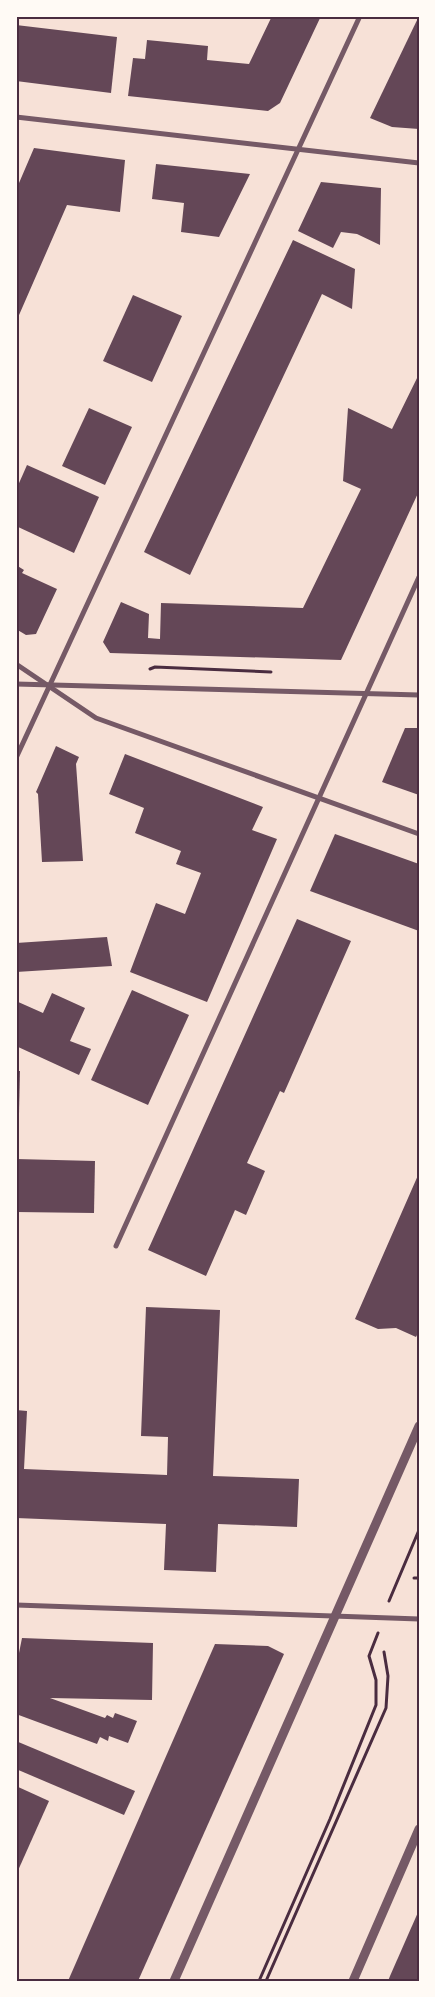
<svg xmlns="http://www.w3.org/2000/svg" width="435" height="1997" viewBox="0 0 435 1997" font-family="Cabin,sans-serif">
  <style>
    .building { fill: #644757 }
    .lines { fill: none; stroke-linecap: round; stroke-linejoin: round }
    .path { stroke: #4a2c40; stroke-width: 3 }
    .minor { stroke: #755966; stroke-width: 5 }
    .tertiary { stroke: #755966; stroke-width: 9 }
    .neatline { fill: none; stroke: #4a2c40; stroke-width: 2 }
  </style>
  <rect width="100%" height="100%" fill="#f7e1d7"/>
  <g class="building">
    <path d="M272,16H321L280,103L268,111L128,96L133,58L145,59L147,40L208,46L207,60L249,64Z"/>
    <path d="M419,16V129L392,127L370,118Z"/>
    <path d="M16,25L117,37L111,93L16,81Z"/>
    <path d="M34,148L125,160L120,212L67,205L16,322V190Z"/>
    <path d="M156,164L250,174L219,237L181,232L184,203L152,199Z"/>
    <path d="M321,182L381,188L380,245L357,234L341,232L333,248L298,231Z"/>
    <path d="M293,240L355,269L352,309L322,294L190,575L144,552Z"/>
    <path d="M133,295L182,316L152,382L103,361Z"/>
    <path d="M419,374V491L341,660L110,653L103,642L121,602L149,614L148,638L160,639L161,603L303,608L361,489L343,481L348,408L392,429Z"/>
    <path d="M89,408L132,427L105,485L62,466Z"/>
    <path d="M27,465L99,497L74,553L16,526V490Z"/>
    <path d="M16,565L24,570L22,573L57,589L36,634L26,635L16,629Z"/>
    <path d="M405,728H419V795L382,782Z"/>
    <path d="M56,746L79,757L76,764L83,861L42,862L38,794L36,792Z"/>
    <path d="M125,754L263,807L252,830L277,839L207,1002L130,972L156,903L185,914L201,873L176,864L181,851L135,833L144,808L109,794Z"/>
    <path d="M335,834L419,864V931L310,891Z"/>
    <path d="M297,919L351,941L284,1093L280,1091L247,1163L265,1171L246,1215L235,1210L206,1276L148,1250Z"/>
    <path d="M107,937L112,966L16,972V943Z"/>
    <path d="M132,990L189,1015L148,1105L91,1080Z"/>
    <path d="M52,993L85,1008L70,1041L91,1049L79,1075L16,1046V1001L43,1013Z"/>
    <path d="M16,1071H20L18,1156H16Z"/>
    <path d="M16,1159L95,1161L94,1213L16,1212Z"/>
    <path d="M419,1173V1331L416,1337L396,1328L378,1329L355,1319Z"/>
    <path d="M146,1307L220,1310L213,1476L299,1479L297,1527L218,1524L216,1572L164,1570L166,1524L16,1518V1410L27,1411L24,1469L167,1475L168,1437L141,1436Z"/>
    <path d="M22,1638L153,1643L152,1700L50,1698L105,1718L107,1715L113,1718L115,1713L137,1721L128,1743L109,1736L108,1741L100,1737L97,1744L16,1714V1668Z"/>
    <path d="M215,1644L268,1646L284,1654L138,1981H68Z"/>
    <path d="M16,1741L135,1791L124,1815L16,1769Z"/>
    <path d="M16,1786L49,1801L16,1875Z"/>
    <path d="M419,1910V1981H388L390,1976Z"/>
  </g>
  <g class="lines">
    <g class="path">
      <path d="M150,669L155,667L271,672"/>
      <path d="M414,1578H419"/>
      <path d="M389,1601L419,1530"/>
      <path d="M259,1981L330,1819L376,1705V1680L369,1656L378,1633"/>
      <path d="M266,1981L386,1708L388,1676L384,1652"/>
    </g>
    <g class="minor">
      <path d="M16,117L419,163"/>
      <path d="M16,664L96,718L419,834"/>
      <path d="M16,684L419,695"/>
      <path d="M16,758L360,16"/>
      <path d="M116,1246L419,577"/>
      <path d="M16,1605L419,1619"/>
    </g>
    <g class="tertiary">
      <path d="M174,1981L419,1426"/>
      <path d="M353,1981L419,1829"/>
    </g>
  </g>
  <rect width="435" height="1997" fill="none" stroke="#fffaf5" stroke-width="35"/>
  <rect x="18" y="18" width="400" height="1962" class="neatline"/>
</svg>
